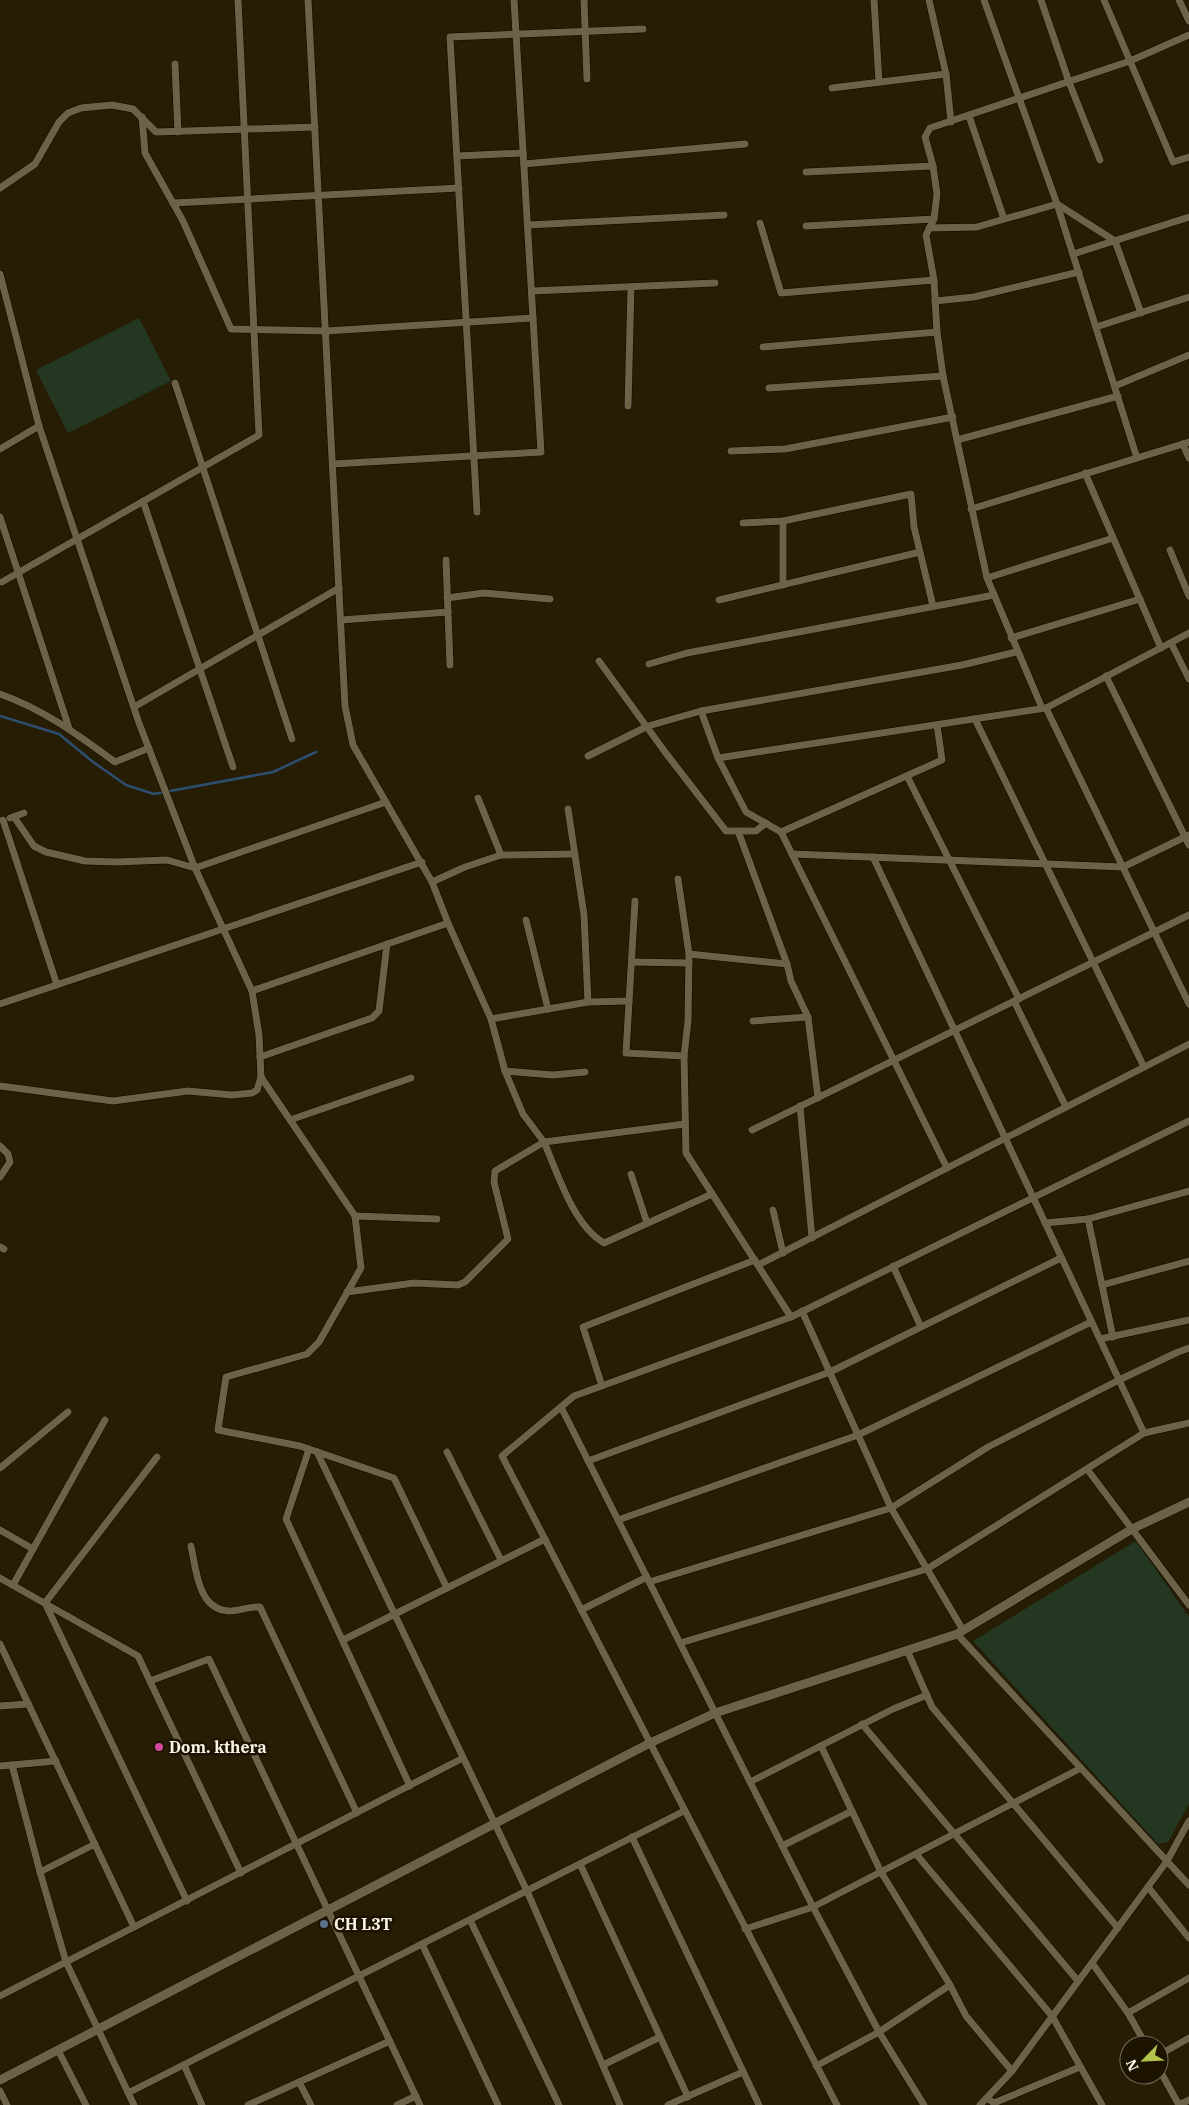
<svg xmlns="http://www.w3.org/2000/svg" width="1189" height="2105" viewBox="0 0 1189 2105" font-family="'IBM Plex Serif',serif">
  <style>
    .green { fill: #233721 }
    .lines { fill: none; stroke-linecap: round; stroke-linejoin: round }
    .stream { stroke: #2e4e71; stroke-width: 2.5 }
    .minor-casing { stroke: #0f0700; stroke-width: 8 }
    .tertiary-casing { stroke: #0f0700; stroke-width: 10 }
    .minor { stroke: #6c6247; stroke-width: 7 }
    .tertiary { stroke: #6c6247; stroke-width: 9 }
    .hotel-dot { fill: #d1479c; stroke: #1c1400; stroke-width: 2 }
    .service-dot { fill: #5c6f8a; stroke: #1c1400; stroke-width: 2 }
    .labels { text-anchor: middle; stroke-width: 5; stroke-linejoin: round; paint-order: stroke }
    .poi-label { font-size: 16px; font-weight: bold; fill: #f8f3e4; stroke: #1c1400; text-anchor: start }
  </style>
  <rect width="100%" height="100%" fill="#261d04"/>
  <g class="green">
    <path d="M139,318L171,381L68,433L36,370Z"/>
    <path d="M1136,1541L1189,1617V1804L1168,1842L1158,1844L973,1641Z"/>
  </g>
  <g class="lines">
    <path class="stream" d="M0,716L59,734L93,762L126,785L154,794L273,772L316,752"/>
    <defs>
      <g id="minor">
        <path d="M308,0L345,706L353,745L432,882L448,923L491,1019L505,1071L523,1114L544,1142L685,1124"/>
        <path d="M584,0L587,79"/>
        <path d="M874,0L879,82"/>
        <path d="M929,0L946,74L951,122"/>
        <path d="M984,0L1057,204L1137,458"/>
        <path d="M1041,0L1069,82L1100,160"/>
        <path d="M1104,0L1173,162L1189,157"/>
        <path d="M1179,0L1189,21"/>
        <path d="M175,64L178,132"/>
        <path d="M832,88L946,74"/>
        <path d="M969,116L1004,219"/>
        <path d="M142,117L145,153L183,221L231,329L326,331L533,318"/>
        <path d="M457,156L523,153"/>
        <path d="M524,164L745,144"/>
        <path d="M806,172L933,166"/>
        <path d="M0,188L35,164L59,122L68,113L81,108L112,105L133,109L156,132L315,127"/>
        <path d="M173,203L459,188"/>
        <path d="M760,223L781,293L934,280"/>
        <path d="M528,225L724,215"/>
        <path d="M806,226L934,219"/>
        <path d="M929,228L977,227L1057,204L1115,241L1141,313"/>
        <path d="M1073,254L1189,217"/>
        <path d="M0,274L39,426L139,723L195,868L252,991L259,1035L261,1077L257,1090L252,1093L232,1095L188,1091L113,1101L0,1086"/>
        <path d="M532,291L715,283"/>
        <path d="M935,301L974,297L1079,272"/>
        <path d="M1096,327L1189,297"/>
        <path d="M763,347L937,332"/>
        <path d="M175,383L292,739"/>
        <path d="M1115,386L1189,355"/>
        <path d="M769,388L943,376"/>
        <path d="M628,406L631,287"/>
        <path d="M957,440L1118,396"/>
        <path d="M1183,444L1189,458"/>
        <path d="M0,449L39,426"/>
        <path d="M731,451L785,449L953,417"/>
        <path d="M333,464L541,452L514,0"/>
        <path d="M1085,473L1161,648"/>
        <path d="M143,501L233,767"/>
        <path d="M971,509L1189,442"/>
        <path d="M477,512L450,37L643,29"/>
        <path d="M0,517L69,728"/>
        <path d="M743,523L783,521L911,494L914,527L933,606"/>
        <path d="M1170,550L1189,596"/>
        <path d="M446,560L450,665"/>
        <path d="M987,578L1113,538"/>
        <path d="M2,582L259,435L238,0"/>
        <path d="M783,585V521"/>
        <path d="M447,598L484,593L550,599"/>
        <path d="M719,600L920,552"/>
        <path d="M341,620L448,612"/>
        <path d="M1011,638L1140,599"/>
        <path d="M1171,643L1189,679"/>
        <path d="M599,661L665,752L726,831H756L766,823"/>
        <path d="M649,664L687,653L994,595"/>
        <path d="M1106,676L1189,845"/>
        <path d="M0,694C43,709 78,735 115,762L149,748"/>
        <path d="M134,707L339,588"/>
        <path d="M1042,708L987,578L943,376L937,332L934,280L926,235L934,219L937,194L933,166L925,137L930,128L1130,61L1189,35"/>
        <path d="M1046,708L1189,1004"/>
        <path d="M701,711L718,758L746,812L781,832L947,1168"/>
        <path d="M975,719L1144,1067"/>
        <path d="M588,756L648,726L701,711L962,665L1016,652"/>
        <path d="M718,758L1046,708L1189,633"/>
        <path d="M907,776L1019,999"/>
        <path d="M478,798L501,855"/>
        <path d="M568,809L584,915L588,1002"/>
        <path d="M14,817L34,846L46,852L85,861L116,862L167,860L195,868L386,802"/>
        <path d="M10,818L24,813"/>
        <path d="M3,820L57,985"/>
        <path d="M738,831L787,964L791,981L808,1017L818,1098"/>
        <path d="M781,832L942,760L937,725"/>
        <path d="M792,854L1123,867L1189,835"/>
        <path d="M873,857L1144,1433"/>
        <path d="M678,879L689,954L688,1021L684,1056L686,1153L791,1317"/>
        <path d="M432,882L465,867L501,855L575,854"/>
        <path d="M635,901L626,1053L684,1056"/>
        <path d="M526,920L548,1009"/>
        <path d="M689,954L787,964"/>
        <path d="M632,962L689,963"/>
        <path d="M252,991L448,923"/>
        <path d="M1014,1001L1066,1107"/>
        <path d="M0,1004L422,862"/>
        <path d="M491,1019L588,1002L629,1001"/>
        <path d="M753,1021L808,1017"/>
        <path d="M260,1057L372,1018L379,1011L387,944"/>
        <path d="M505,1071L553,1075L585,1072"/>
        <path d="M261,1077L355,1216L361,1268L319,1342L307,1354L226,1377L218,1430L300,1446L394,1478L447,1588"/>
        <path d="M800,1106L812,1238"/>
        <path d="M290,1120L411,1078"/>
        <path d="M752,1130L1189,915"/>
        <path d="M0,1146L8,1154L10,1162L0,1177"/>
        <path d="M631,1174L647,1223"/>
        <path d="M773,1210L783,1253"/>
        <path d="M355,1216L437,1219"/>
        <path d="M1088,1219L1113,1337"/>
        <path d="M1045,1223L1088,1219L1189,1191"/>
        <path d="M0,1247L4,1249"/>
        <path d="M758,1265L1189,1044"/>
        <path d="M893,1266L921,1327"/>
        <path d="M1102,1285L1189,1261"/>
        <path d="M347,1292L414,1283L458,1285L465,1282L508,1239L494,1182L495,1171L544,1142C558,1174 573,1225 604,1243L712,1194"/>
        <path d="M802,1311L891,1508L963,1630"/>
        <path d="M1100,1339L1189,1320"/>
        <path d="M602,1386L583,1327L755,1260"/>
        <path d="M561,1407L813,1907L879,2032L924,2105"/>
        <path d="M309,1449L286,1519L410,1786"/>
        <path d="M317,1452L527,1891L620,2105"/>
        <path d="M447,1452L501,1560"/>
        <path d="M157,1457L45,1603L187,1901"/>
        <path d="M588,1461L830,1372L1061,1258"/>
        <path d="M0,1468L68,1412"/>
        <path d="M1087,1469L1189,1605"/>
        <path d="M618,1520L858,1435L1091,1322"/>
        <path d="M0,1530L33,1549"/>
        <path d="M191,1546C196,1569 198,1610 229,1611C240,1611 249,1606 260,1607L357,1813"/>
        <path d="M0,1578L138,1656L241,1873"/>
        <path d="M649,1582L891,1508L988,1447L1119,1380L1178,1352L1189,1348"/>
        <path d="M13,1585L105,1420"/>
        <path d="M581,1610L647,1577"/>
        <path d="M957,1634L1189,1885"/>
        <path d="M343,1640L545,1539"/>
        <path d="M680,1643L927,1569L1144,1433L1189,1423"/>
        <path d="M0,1644L134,1927"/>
        <path d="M907,1650L932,1707L1118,1928"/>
        <path d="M150,1681L209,1659L420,2105"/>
        <path d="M0,1706L28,1704"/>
        <path d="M862,1724L1078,1981"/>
        <path d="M821,1746L881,1872L950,1985L966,2016L1012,2071"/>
        <path d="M12,1765L40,1872L66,1962L134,2105"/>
        <path d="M0,1766L56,1761"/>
        <path d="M750,1782L893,1709L927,1695"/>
        <path d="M632,1837L759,2105"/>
        <path d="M782,1846L852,1811"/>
        <path d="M916,1854L1052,2016L1102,2105"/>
        <path d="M580,1864L688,2097"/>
        <path d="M40,1872L95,1844"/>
        <path d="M1148,1887L1189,1938"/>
        <path d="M470,1920L559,2105"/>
        <path d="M745,1929L813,1907L1081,1768"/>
        <path d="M422,1944L498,2105"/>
        <path d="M1092,1963L1128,2013L1146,2045"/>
        <path d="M0,1996L463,1758"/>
        <path d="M1128,2013L1189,1978"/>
        <path d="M58,2050L86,2105"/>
        <path d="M1159,2055L1189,2038"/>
        <path d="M184,2065L202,2105"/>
        <path d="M603,2065L660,2037"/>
        <path d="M816,2066L879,2032L950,1985"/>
        <path d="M1159,2069L1179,2105"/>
        <path d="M299,2082L311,2105"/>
        <path d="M0,2091L7,2105"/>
        <path d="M128,2093L684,1811"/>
        <path d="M987,2098L994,2103L1080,2067"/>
        <path d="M248,2105L390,2041"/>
        <path d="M397,2105L416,2096"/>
        <path d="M668,2105L743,2072"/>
        <path d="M837,2105L502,1456L574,1396L791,1317L1189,1121"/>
        <path d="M980,2105L1012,2071L1167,1861L1189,1821"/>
        <path d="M1179,2105L1189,2100"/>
      </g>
      <path id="tertiary" d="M0,2080L650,1743L715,1713L957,1634L1132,1529L1189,1502"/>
    </defs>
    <use href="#minor" class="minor-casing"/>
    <use href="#tertiary" class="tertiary-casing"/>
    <use href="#minor" class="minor"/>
    <use href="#tertiary" class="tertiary"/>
  </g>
  <circle class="hotel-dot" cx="159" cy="1747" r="5"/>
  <circle class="service-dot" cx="324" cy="1924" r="5"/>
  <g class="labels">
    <g class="poi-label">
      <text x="169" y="1753">Dom. kthera</text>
      <text x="334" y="1930">CH L3T</text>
    </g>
  </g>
  <g transform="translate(1144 2060) rotate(246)"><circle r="24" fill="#1c1400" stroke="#746d5b"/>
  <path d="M0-4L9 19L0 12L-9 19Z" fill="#b3c24b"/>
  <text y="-8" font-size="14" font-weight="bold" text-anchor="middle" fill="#f8f3e4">N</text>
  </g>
</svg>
